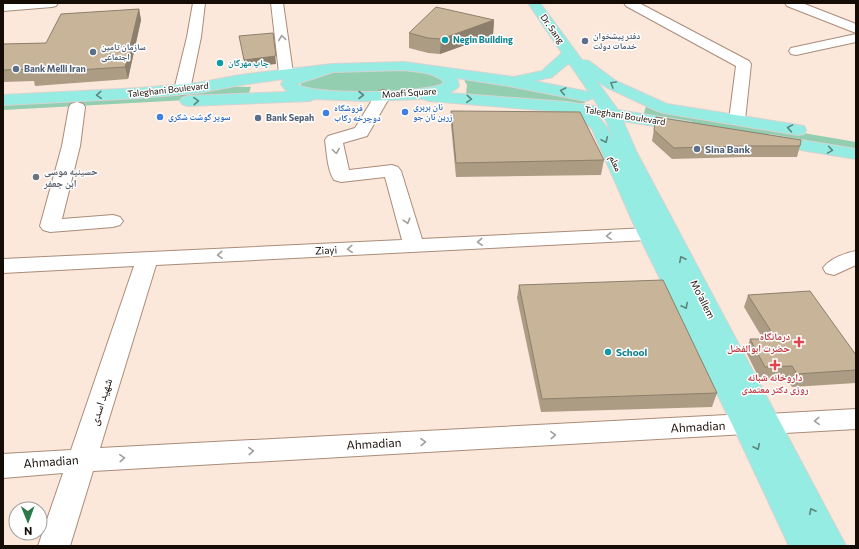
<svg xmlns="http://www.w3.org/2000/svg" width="859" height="549" viewBox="0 0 859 549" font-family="Commissioner,'Noto Naskh Arabic',sans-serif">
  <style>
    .green { fill: #93ceb0 }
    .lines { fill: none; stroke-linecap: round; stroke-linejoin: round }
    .minor-casing { stroke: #aa8c79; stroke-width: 2 }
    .major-casing { stroke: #d5d3d2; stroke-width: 2 }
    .minor { fill: #fff; fill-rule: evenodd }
    .major { fill: #95ece2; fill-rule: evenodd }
    .wall { fill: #ac9c84 }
    .shaded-wall { fill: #8c7f6b }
    .building { fill: #c8b599; stroke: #8c7f6b }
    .oneway { stroke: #a29e9b }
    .oneway2 { stroke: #5c877f }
    .culture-dot { fill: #0f9aa8; stroke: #fff; stroke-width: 1.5 }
    .service-dot { fill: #5c6f8a; stroke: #fff; stroke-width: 1.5 }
    .shop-dot { fill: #3f7fe0; stroke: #fff; stroke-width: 1.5 }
    .worship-dot { fill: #6b7280; stroke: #fff; stroke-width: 1.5 }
    .health-dot { fill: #e0444e; stroke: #fff; stroke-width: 1.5 }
    .labels { text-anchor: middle; stroke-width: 3; stroke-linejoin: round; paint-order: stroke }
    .far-street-label { font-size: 9px; fill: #160c06; stroke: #fff }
    .far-service-label { font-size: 9px; font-weight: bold; fill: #4e5e75; stroke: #fff; text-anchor: start }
    .far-culture-label { font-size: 9px; font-weight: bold; fill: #0d838f; stroke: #fff; text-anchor: start }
    .far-shop-label { font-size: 9px; font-weight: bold; fill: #366cbe; stroke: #fff; text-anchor: start }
    .service-label { font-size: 10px; font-weight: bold; fill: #4e5e75; stroke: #fff; text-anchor: start }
    .street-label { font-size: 10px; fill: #160c06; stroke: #fff }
    .worship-label { font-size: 10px; font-weight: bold; fill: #5b616d; stroke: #fff; text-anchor: start }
    .health-label { font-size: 10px; font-weight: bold; fill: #be3a42; stroke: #fff; text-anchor: end }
    .culture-label { font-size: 10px; font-weight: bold; fill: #0d838f; stroke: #fff; text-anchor: start }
    .near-street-label { font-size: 12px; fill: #160c06; stroke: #fff }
  </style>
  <rect width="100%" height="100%" fill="#fbe8db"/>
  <g class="green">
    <path d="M397,69L425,72L441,78L444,84L433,89L370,93L329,92L302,87L299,80L331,71Z"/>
    <path d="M463,78L573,95L584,100L585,103L576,104L466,94L467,85Z"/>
    <path d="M218,86L251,87L249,93L224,98L3,110V102Z"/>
    <path d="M646,106L856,142V153L643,117Z"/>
  </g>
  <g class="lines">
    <defs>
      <g id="minor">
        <path d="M3,3H58L56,6L52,7L3,11Z"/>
        <path d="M193,3H205L201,37L190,90L187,93L182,95L177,93L174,90L187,37Z"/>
        <path d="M271,3H283L293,73L291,76L286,77L281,76L279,73Z"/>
        <path d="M624,3H639L749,61L751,64L745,120L743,124L737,125L731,124L729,120L736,66L626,6Z"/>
        <path d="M785,3H802L856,24V33L787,6Z"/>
        <path d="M856,34V42L796,55L791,54L789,51L791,48Z"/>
        <path d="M383,90L389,92L391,95L367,136L343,143L349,170L392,165L398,167L401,171L422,239L648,228L655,230L658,234L655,238L648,240L156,265L100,448L746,414L756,418L767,414L856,409V429L767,434L756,430L746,434L93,471L70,546H38L63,473L3,478V454L71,450L134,266L3,273V259L402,240L385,177L341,182L334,180C327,169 327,153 325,140L328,136L355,128L377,92Z"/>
        <path d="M77,102L83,104L85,107L80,146L62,219L113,215L120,217L123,221L120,225L113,227L50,232L43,230L40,226L62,146L69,107L71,104Z"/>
        <path d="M856,251V265L834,275L826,273L823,268C829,259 845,253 856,251Z"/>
      </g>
      <g id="major">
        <path d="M528,3H540L582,60L589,61L616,81L667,104L798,125L804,126L806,130L804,134L798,135L664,113L655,110L606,87L596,80L618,110L685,121L691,122L693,126L691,130L685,131L623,121L636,151L846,546H789L732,424L638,234L592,129C584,120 575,116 564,112L429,101L423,99L365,101L315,99L309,101L188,106L182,104L180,101L182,98L188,96L287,92L281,84L284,79L240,85L198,93L140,98L3,105V95L140,88L198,83L240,75L332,64L404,62L514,77L542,71L562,53ZM569,63L589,92L534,81L552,77ZM404,70C417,72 433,72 443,81V84C425,93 312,96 297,84L333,72ZM457,78L509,86L586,101L593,98L599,107L567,102L449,93L456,89L459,86ZM599,117L605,118L615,142L608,129Z"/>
        <path d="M770,135L856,149V159L764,144L761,140L764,136Z"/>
      </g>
    </defs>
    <use href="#minor" class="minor-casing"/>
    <use href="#major" class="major-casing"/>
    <use href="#minor" class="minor"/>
    <use href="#major" class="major"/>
  </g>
  <g class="wall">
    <path d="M139,9L141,20L128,79L35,86L34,81L3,82V44L46,43Z"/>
    <path d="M494,20L493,35L440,54L428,53L409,48V33Z"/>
    <path d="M451,111L604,160L601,175L456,177L451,125Z"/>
    <path d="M656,117L800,146L797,157H743L672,159L652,141Z"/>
    <path d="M519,285L717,393L712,407L541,412L517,298Z"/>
    <path d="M748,295L856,355V383L792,387L787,379L760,380L746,352L750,339H763L744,307Z"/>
  </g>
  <g class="shaded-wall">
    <path d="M139,9L141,20L128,79L125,67Z"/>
    <path d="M494,20L493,35L440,54L441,39Z"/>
    <path d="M273,33L276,64L245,67L244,60Z"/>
  </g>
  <g class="building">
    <path d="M436,7L494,20L441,39L428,38L409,33Z"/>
    <path d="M139,9L125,67L31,73L33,69L3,70V44L46,43L61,14Z"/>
    <path d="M273,33L276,56L244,60L239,36Z"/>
    <path d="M451,111L580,112L604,160L456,163Z"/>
    <path d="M656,117L801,140L800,146H746L674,148L654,130Z"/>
    <path d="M663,280L717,393L542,399L519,285Z"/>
    <path d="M810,291L856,355V370L797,374L792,366L765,367L750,339H776L748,295Z"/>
  </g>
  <defs><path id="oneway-chevron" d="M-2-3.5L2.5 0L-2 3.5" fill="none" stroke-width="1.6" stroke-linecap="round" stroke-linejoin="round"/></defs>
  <g class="oneway">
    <use href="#oneway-chevron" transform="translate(282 38) rotate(-98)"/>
    <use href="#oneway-chevron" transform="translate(336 151) rotate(82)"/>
    <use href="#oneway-chevron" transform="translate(407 221) rotate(74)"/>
    <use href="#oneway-chevron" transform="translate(609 236) rotate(177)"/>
    <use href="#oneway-chevron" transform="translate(480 242) rotate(177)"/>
    <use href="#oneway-chevron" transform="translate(350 249) rotate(177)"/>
    <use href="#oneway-chevron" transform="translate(220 255) rotate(177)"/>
    <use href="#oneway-chevron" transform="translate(817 421) rotate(177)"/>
    <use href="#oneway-chevron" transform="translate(553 435) rotate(-3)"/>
    <use href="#oneway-chevron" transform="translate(423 442) rotate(-3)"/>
    <use href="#oneway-chevron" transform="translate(251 451) rotate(-3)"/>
    <use href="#oneway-chevron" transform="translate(122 458) rotate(-3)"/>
  </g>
  <g class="oneway2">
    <use href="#oneway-chevron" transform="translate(613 84) rotate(-150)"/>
    <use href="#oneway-chevron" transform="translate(563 91) rotate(-169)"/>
    <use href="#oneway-chevron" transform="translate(99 95) rotate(177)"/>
    <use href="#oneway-chevron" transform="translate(361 95)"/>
    <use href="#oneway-chevron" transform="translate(469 99) rotate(4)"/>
    <use href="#oneway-chevron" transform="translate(196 101) rotate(-3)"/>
    <use href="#oneway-chevron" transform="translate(790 128) rotate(-170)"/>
    <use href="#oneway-chevron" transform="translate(605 140) rotate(65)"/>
    <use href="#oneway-chevron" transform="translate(830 150) rotate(9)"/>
    <use href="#oneway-chevron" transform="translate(682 259) rotate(-117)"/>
    <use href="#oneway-chevron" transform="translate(685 306) rotate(63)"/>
    <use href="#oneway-chevron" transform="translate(757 447) rotate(64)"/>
    <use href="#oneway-chevron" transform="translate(812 511) rotate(-117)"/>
  </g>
  <g class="culture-dot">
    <circle cx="445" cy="40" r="4"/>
    <circle cx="220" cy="63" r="4"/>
    <circle cx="608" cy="352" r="4"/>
  </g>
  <g class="service-dot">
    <circle cx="585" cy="41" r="4"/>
    <circle cx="93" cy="52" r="4"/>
    <circle cx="16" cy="69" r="4"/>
    <circle cx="258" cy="118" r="4"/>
    <circle cx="697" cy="149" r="4"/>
  </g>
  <g class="shop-dot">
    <circle cx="405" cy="112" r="4"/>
    <circle cx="326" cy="113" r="4"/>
    <circle cx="160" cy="117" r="4"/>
  </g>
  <circle class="worship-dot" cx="36" cy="177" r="4"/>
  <g class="health-dot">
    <path d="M797 336h4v4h4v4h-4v4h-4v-4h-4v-4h4z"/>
    <path d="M773 359h4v4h4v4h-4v4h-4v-4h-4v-4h4z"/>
  </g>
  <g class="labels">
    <g class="far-street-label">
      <text transform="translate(552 29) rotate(55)" y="3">Dr. Sang</text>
      <text transform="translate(168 90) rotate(-6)" y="3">Taleghani Boulevard</text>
      <text transform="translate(409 93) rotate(-4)" y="3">Moafi Square</text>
      <text transform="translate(625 116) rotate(9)" y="3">Taleghani Boulevard</text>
    </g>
    <g class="far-service-label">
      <text x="593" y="39">دفتر پیشخوان<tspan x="593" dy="10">خدمات دولت</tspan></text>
      <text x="101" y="50">سازمان تامین<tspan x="101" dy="10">اجتماعی</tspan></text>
      <text x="24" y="72">Bank Melli Iran</text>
      <text x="266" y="121">Bank Sepah</text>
    </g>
    <g class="far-culture-label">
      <text x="453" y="43">Negin Building</text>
      <text x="228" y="66">چاپ مهرگان</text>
    </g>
    <g class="far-shop-label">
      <text x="413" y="110">نان بربری<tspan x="413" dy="10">زرین نان جو</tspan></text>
      <text x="334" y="111">فروشگاه<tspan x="334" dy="10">دوچرخه رکاب</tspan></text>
      <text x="168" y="120">سوپر گوشت شکری</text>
    </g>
    <g class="service-label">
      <text x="705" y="153">Sina Bank</text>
    </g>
    <g class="street-label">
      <text transform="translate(616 163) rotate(65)" y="4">معلم</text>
      <text transform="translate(326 250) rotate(-3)" y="4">Ziayi</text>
      <text transform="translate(703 299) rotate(63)" y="4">Mo'allem</text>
    </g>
    <g class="worship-label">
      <text x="44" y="175">حسینیه موسی<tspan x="44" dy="12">ابن جعفر</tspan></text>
    </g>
    <g class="health-label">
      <text x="790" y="340">درمانگاه<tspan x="790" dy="12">حضرت ابوالفضل</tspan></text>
      <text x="775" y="381" text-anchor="middle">داروخانه شبانه<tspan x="775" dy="12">روزی دکتر معتمدی</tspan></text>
    </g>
    <g class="culture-label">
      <text x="616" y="356">School</text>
    </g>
    <g class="near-street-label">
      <text transform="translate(101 402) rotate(-72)" y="4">شهید اسدی</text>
      <text transform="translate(698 427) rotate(-3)" y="4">Ahmadian</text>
      <text transform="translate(374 444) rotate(-3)" y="4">Ahmadian</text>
      <text transform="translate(51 462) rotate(-4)" y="4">Ahmadian</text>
    </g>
  </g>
  <rect width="859" height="549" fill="none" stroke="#160c06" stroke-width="8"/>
  <g transform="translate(28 521) rotate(179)"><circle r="19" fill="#ffffff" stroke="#a29e9b"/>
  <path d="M0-3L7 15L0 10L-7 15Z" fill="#2c7847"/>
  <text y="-6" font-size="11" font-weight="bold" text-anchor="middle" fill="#160c06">N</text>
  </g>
</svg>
